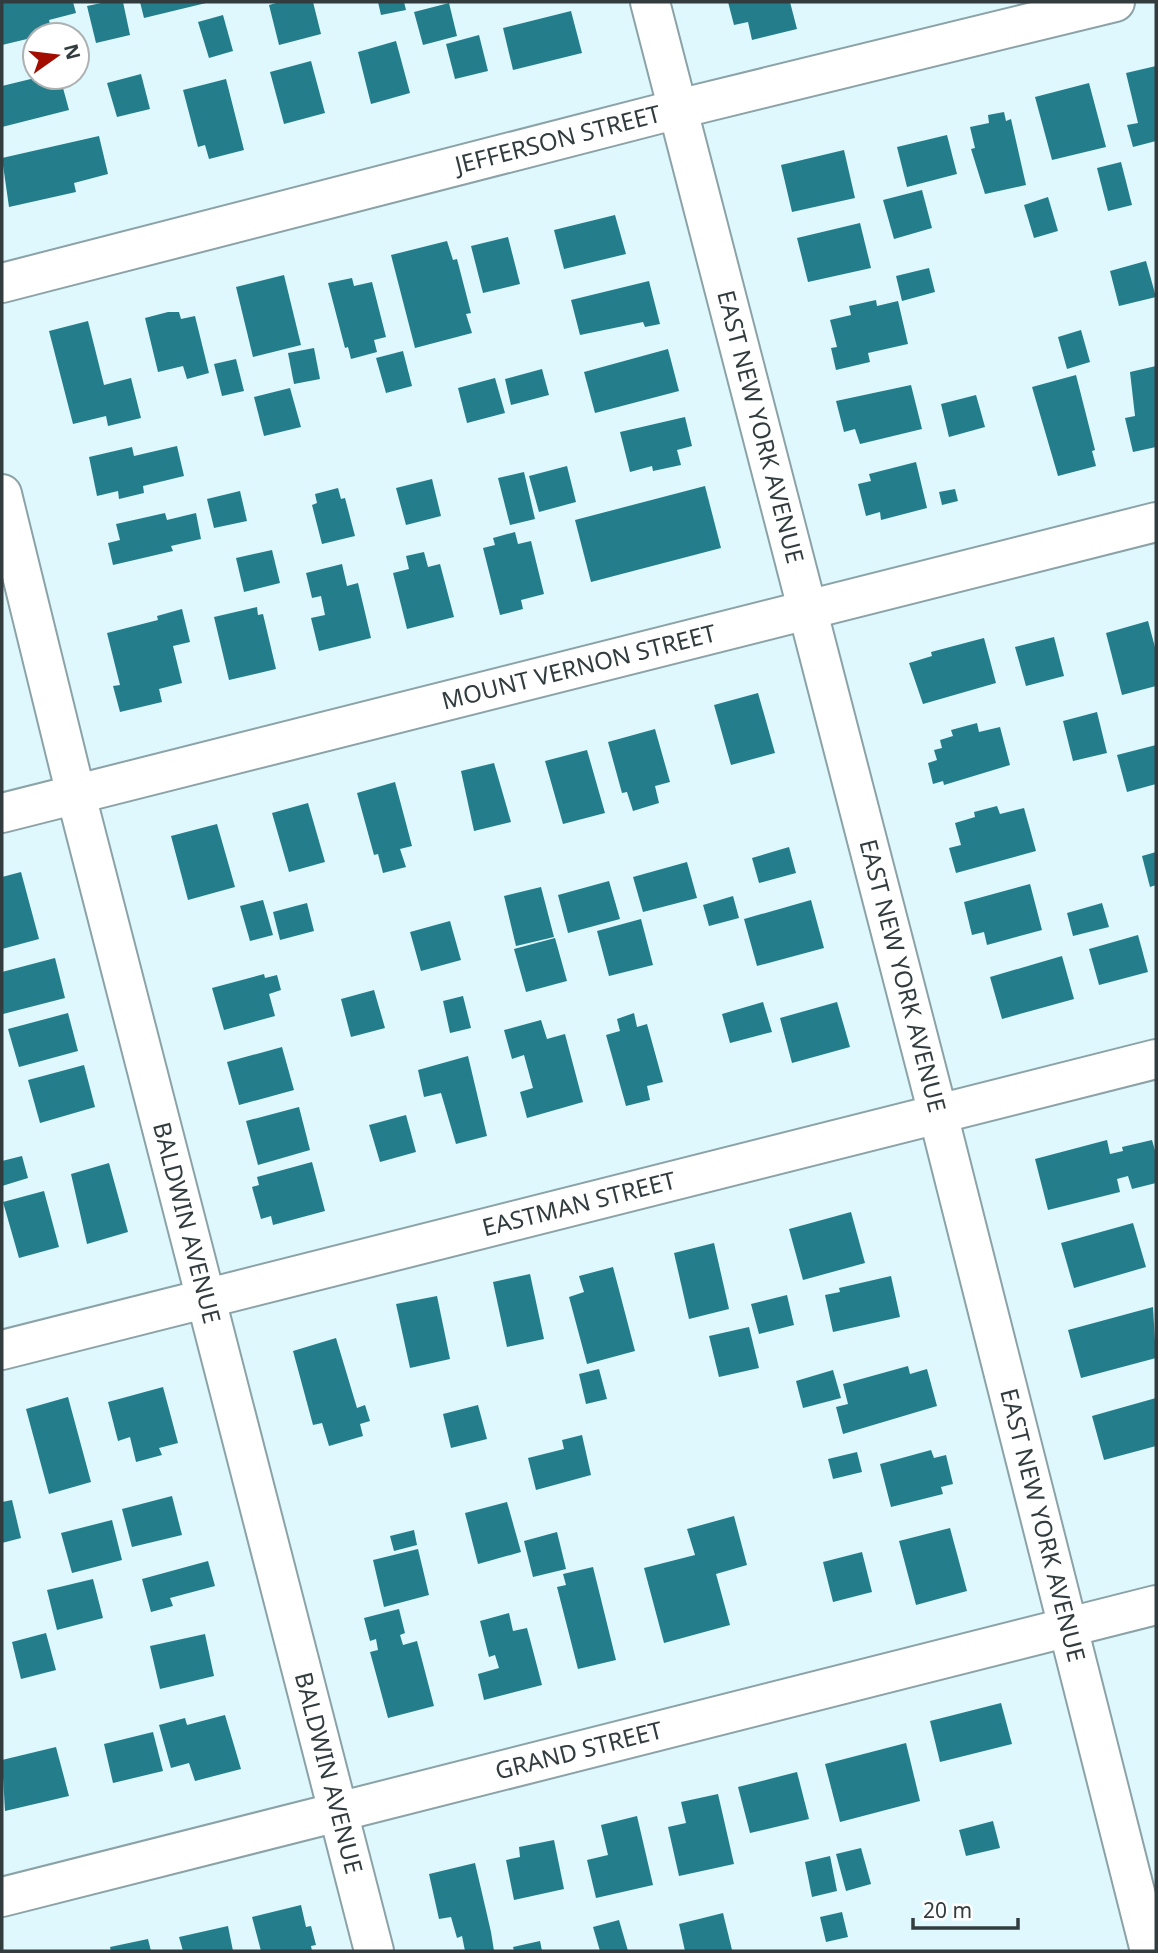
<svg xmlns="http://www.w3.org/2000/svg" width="1158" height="1953" viewBox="0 0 1158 1953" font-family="'Noto Sans',sans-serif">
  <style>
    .building { fill: #247d8b }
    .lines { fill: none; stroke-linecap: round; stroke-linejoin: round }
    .minor-casing { stroke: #8ba2a7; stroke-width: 42 }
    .minor { stroke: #fff; stroke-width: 38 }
    .labels { text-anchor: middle; stroke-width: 7; stroke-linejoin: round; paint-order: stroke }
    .street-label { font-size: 24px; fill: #323c3e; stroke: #fff }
  </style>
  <rect width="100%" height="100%" fill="#dff8fd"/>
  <g class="building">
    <path d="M2,2H73L76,13L49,20L52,33L2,45Z"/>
    <path d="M106,2H123L130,35L96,43L87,6Z"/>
    <path d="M140,2H206V3L144,18Z"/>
    <path d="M280,2H313L321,34L279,45L269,5Z"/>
    <path d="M378,2H404L406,10L381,15Z"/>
    <path d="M728,2H790L797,29L752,40L748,22L734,25Z"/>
    <path d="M449,3L457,36L423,45L414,12Z"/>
    <path d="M571,11L582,53L513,70L503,28Z"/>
    <path d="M223,15L233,51L209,58L198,22Z"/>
    <path d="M479,35L488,71L455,79L446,44Z"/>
    <path d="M396,41L410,93L371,104L358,52Z"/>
    <path d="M311,61L325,113L284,124L270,72Z"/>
    <path d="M1156,66V141L1133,147L1127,125L1138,123L1126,73Z"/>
    <path d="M141,74L150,109L117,117L107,83Z"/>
    <path d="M39,77H60L69,110L2,127V86Z"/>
    <path d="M226,79L244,150L209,159L205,145L198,147L183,90Z"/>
    <path d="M1089,83L1106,147L1052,160L1035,97Z"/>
    <path d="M1004,112L1006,121L1011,119L1026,185L985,194L971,149L975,148L970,127L989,123L988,115Z"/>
    <path d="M947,135L957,174L907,187L897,147Z"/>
    <path d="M99,136L108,174L74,183L76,192L9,207L2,158Z"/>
    <path d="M844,150L855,198L792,212L781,165Z"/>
    <path d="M1121,162L1132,205L1108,211L1097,168Z"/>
    <path d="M922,190L932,228L894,239L883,200Z"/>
    <path d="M1048,197L1058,231L1034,238L1024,205Z"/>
    <path d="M615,215L626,254L564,269L554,230Z"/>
    <path d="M860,223L871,268L808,282L797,238Z"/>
    <path d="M508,237L520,284L483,293L471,246Z"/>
    <path d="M447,241L453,260L457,259L471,313L466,314L472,333L415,348L391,255Z"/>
    <path d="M1146,261L1156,297L1119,306L1110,271Z"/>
    <path d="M929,268L935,292L902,301L896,276Z"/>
    <path d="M284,275L301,345L253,357L236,287Z"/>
    <path d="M352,278L354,286L372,282L386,337L374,340L377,352L351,359L348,347L345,348L328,283Z"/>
    <path d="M649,281L660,324L645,327L643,322L580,335L571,300Z"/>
    <path d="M876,300L877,306L898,301L908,344L868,353L870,362L836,370L831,348L837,347L830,320L851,315L849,306Z"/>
    <path d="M168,312H179L181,319L195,316L209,373L187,379L183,366L158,372L145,318Z"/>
    <path d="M88,321L104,385L131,378L141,418L108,426L106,416L73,424L49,331Z"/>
    <path d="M1081,330L1090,362L1067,369L1058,337Z"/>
    <path d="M314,348L320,379L294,384L288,353Z"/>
    <path d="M668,349L679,391L595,413L584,372Z"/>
    <path d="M403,351L412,386L386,393L376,358Z"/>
    <path d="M236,359L244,391L222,396L214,364Z"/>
    <path d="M1156,366V447L1133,452L1125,418L1135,416L1130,372Z"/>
    <path d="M542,369L549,395L511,405L505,379Z"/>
    <path d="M1076,375L1095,450L1092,451L1096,466L1058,476L1032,387Z"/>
    <path d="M495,378L505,413L467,423L458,388Z"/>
    <path d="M911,385L922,429L860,444L855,429L844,432L836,401Z"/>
    <path d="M290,388L301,427L264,436L254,397Z"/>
    <path d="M976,395L985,427L949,437L941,404Z"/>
    <path d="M685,417L692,446L677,450L681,465L653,471L652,466L630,472L620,432Z"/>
    <path d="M177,446L184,476L143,486L144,493L119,499L118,491L97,496L89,457L132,447L134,456Z"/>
    <path d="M916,462L927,508L881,520L880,512L866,516L858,484L871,481L869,474Z"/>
    <path d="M567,466L576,502L539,512L529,476Z"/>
    <path d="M524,472L535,519L510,525L498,478Z"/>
    <path d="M432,479L441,516L406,525L396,488Z"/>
    <path d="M705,486L721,548L591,582L575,520Z"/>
    <path d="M338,488L341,499L345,498L355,536L322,544L312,505L317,503L315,494Z"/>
    <path d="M955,489L958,501L942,505L939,492Z"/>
    <path d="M240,491L247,521L214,528L207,499Z"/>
    <path d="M165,513L167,520L196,513L201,539L171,546L173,551L113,565L108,543L120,540L116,524Z"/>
    <path d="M515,532L518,544L531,541L544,594L521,600L523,609L500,615L483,548L495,545L493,538Z"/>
    <path d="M272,550L280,583L244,592L236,558Z"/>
    <path d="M424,552L428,567L440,564L454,617L407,629L393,573L409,569L406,556Z"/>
    <path d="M342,564L347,586L358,583L371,638L319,651L311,618L325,615L321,596L312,598L306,573Z"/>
    <path d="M257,607L258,615L263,614L276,669L229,680L214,617Z"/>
    <path d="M182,609L190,642L173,646L182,683L159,689L162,702L120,712L113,686L120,685L107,633L158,620L157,616Z"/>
    <path d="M1148,621L1156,651V686L1122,695L1106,633Z"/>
    <path d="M1054,637L1064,676L1026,686L1015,647Z"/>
    <path d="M984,638L996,683L923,704L909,663L932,656L931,652Z"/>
    <path d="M758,693L775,753L731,765L714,705Z"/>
    <path d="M1097,712L1107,753L1073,761L1063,721Z"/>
    <path d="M977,723L979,732L1000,727L1010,765L944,785L943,781L933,784L928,763L937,760L934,750L942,748L940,740L953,736L951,730Z"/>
    <path d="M655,729L670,782L655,786L659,803L633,811L627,792L622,793L608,742Z"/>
    <path d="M1156,745V784L1127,792L1117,755Z"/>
    <path d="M587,750L605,813L563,824L545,761Z"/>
    <path d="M494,763L511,822L474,831L461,771Z"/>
    <path d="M395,782L412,846L400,849L406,867L383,873L378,854L374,855L357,793Z"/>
    <path d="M308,803L325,862L289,872L272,813Z"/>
    <path d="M997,806L1000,814L1024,808L1036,851L956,873L949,848L961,845L955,823L975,817L974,812Z"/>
    <path d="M217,824L235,887L188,900L171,836Z"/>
    <path d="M789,847L796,873L759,883L752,858Z"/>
    <path d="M1156,852V885L1150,887L1142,856Z"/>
    <path d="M687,862L697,898L643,912L633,877Z"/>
    <path d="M21,872L39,939L2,949V877Z"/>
    <path d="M609,881L620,919L568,933L558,895Z"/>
    <path d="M1030,884L1042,930L987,945L984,932L972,935L964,902Z"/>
    <path d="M541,887L554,937L516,946L504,896Z"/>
    <path d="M733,896L739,918L709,926L703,905Z"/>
    <path d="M263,900L273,935L250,941L240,906Z"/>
    <path d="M811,900L824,948L757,966L744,919Z"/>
    <path d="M307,903L314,931L280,940L273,912Z"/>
    <path d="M1102,903L1109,927L1073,936L1067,913Z"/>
    <path d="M641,919L653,965L609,976L597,931Z"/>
    <path d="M450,921L461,960L421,971L410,932Z"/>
    <path d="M1138,935L1148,972L1099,985L1089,949Z"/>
    <path d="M555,938L567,981L526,992L514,949Z"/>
    <path d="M1062,956L1074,999L1002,1019L990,977Z"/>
    <path d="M55,958L65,998L3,1014L2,972Z"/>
    <path d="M264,974L265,978L277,975L281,990L269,994L275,1016L224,1030L212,988Z"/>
    <path d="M374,990L385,1028L351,1037L341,999Z"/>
    <path d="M463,996L471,1028L450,1033L443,1001Z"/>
    <path d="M763,1002L772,1032L730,1043L722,1014Z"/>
    <path d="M837,1002L850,1047L792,1063L780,1018Z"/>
    <path d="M68,1013L78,1051L19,1067L8,1029Z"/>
    <path d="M634,1013L637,1027L647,1024L663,1082L647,1086L650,1100L626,1106L606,1035L620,1031L617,1019Z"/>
    <path d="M541,1020L547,1039L565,1034L583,1102L527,1118L520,1092L533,1088L524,1055L512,1059L504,1030Z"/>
    <path d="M282,1047L294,1090L239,1105L227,1062Z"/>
    <path d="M468,1056L487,1136L456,1144L441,1093L424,1097L418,1070Z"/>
    <path d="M84,1065L95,1107L40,1123L28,1080Z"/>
    <path d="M299,1107L310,1150L258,1165L246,1121Z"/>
    <path d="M406,1115L416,1152L380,1162L369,1125Z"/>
    <path d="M1107,1140L1110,1154L1123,1151L1122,1147L1152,1140L1156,1154V1183L1132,1189L1128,1176L1117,1179L1120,1192L1048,1210L1035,1159Z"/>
    <path d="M22,1156L28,1178L2,1186V1161Z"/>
    <path d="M312,1162L325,1211L273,1225L271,1216L261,1219L252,1187L259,1185L257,1177Z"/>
    <path d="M109,1163L128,1232L87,1244L71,1174Z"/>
    <path d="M44,1191L59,1247L19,1258L3,1202Z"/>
    <path d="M851,1212L865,1263L803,1280L789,1229Z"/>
    <path d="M1133,1223L1146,1267L1074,1288L1061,1243Z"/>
    <path d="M714,1243L729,1309L689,1319L674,1253Z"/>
    <path d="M613,1267L635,1351L587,1364L569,1297L584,1292L579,1276Z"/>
    <path d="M530,1274L544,1339L507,1347L493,1282Z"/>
    <path d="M891,1276L900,1317L833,1332L825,1295L840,1292L839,1288Z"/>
    <path d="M787,1295L794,1325L759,1334L751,1304Z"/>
    <path d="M437,1296L450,1359L410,1368L396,1304Z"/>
    <path d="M1153,1307L1156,1358L1081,1378L1068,1330Z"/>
    <path d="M749,1327L759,1368L719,1377L709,1336Z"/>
    <path d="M336,1338L357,1408L365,1405L370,1421L360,1424L363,1436L329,1446L322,1423L313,1425L293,1351Z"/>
    <path d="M908,1366L910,1374L927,1369L937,1406L843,1434L836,1407L848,1404L843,1384Z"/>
    <path d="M599,1369L607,1399L586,1404L579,1374Z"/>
    <path d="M833,1370L841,1398L803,1408L796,1381Z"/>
    <path d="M163,1387L178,1443L159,1448L162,1455L136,1462L130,1437L118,1441L108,1402Z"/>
    <path d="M68,1397L91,1482L49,1494L26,1409Z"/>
    <path d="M1156,1398V1446L1104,1460L1092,1416Z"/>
    <path d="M478,1405L487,1439L451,1448L443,1414Z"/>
    <path d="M582,1435L591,1475L536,1490L528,1458L564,1449L562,1440Z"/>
    <path d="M931,1450L934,1458L946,1455L953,1484L941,1487L943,1494L891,1507L880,1464Z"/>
    <path d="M857,1452L862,1472L833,1479L828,1459Z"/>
    <path d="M172,1496L182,1535L132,1547L122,1509Z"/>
    <path d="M12,1500L21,1538L2,1543V1502Z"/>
    <path d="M507,1502L521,1552L478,1564L465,1513Z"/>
    <path d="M734,1516L747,1565L716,1574L730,1625L664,1643L644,1568L695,1555L687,1529Z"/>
    <path d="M112,1520L122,1560L72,1573L61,1533Z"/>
    <path d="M950,1528L967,1591L916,1605L899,1541Z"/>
    <path d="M414,1530L417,1545L394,1551L390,1536Z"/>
    <path d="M557,1532L566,1569L533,1577L524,1541Z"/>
    <path d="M418,1549L429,1595L384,1607L373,1560Z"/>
    <path d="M862,1552L872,1592L833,1602L823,1562Z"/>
    <path d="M208,1561L215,1586L170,1598L173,1606L151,1612L142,1579Z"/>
    <path d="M593,1567L616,1660L578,1669L557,1587L566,1585L563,1574Z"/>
    <path d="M93,1579L103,1618L57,1630L47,1590Z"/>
    <path d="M399,1609L405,1633L400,1635L403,1645L417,1641L434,1706L388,1718L370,1652L378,1650L376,1639L370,1641L364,1618Z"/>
    <path d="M509,1613L513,1631L527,1628L542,1685L484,1700L478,1674L499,1668L495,1655L489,1657L480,1621Z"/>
    <path d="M46,1633L56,1670L21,1679L12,1642Z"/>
    <path d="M205,1634L214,1676L160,1689L150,1646Z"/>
    <path d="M1001,1703L1012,1744L940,1762L930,1721Z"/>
    <path d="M225,1715L241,1769L195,1781L189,1763L171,1768L159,1725L185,1718L187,1725Z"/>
    <path d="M153,1732L163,1771L113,1783L104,1744Z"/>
    <path d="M906,1743L920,1801L840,1822L825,1764Z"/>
    <path d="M56,1747L69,1796L5,1811L2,1760Z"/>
    <path d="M797,1772L809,1819L750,1833L738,1787Z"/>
    <path d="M718,1794L734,1864L679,1876L668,1827L686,1823L681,1802Z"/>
    <path d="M637,1816L653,1885L596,1898L587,1860L608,1855L601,1825Z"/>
    <path d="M993,1821L1000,1848L966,1856L959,1830Z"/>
    <path d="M554,1840L564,1889L514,1900L506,1860L520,1857L519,1847Z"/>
    <path d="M861,1848L871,1884L846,1891L836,1854Z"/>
    <path d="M830,1856L837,1891L812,1897L805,1862Z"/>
    <path d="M475,1863L491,1932L494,1951H465L462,1936L457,1938L451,1917L439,1919L429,1874Z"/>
    <path d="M301,1905L306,1927L311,1926L316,1945L311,1946L312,1951H261L252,1917Z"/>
    <path d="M842,1912L848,1937L826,1942L820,1917Z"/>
    <path d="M723,1913L732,1950L685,1951L679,1924Z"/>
    <path d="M619,1920L628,1951H600L593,1927Z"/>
    <path d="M228,1926L233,1951H183L179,1937Z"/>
    <path d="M148,1939L151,1951H111L110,1947Z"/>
    <path d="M540,1941L542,1951H514L513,1947Z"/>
  </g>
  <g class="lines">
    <defs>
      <g id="minor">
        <path id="s1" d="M650,2L938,1114L1150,1951"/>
        <path id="s2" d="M2,283L678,109L1115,2"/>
        <path id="s3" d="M2,494L76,795L374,1951"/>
        <path id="s4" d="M2,813L1156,522"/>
        <path id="s5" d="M2,1350L1156,1059"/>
        <path id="s6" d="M2,1897L1156,1605"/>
      </g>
    </defs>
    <use href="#minor" class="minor-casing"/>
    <use href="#minor" class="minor"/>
  </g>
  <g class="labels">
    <g class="street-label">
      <text dy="8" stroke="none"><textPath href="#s2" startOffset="574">JEFFERSON STREET</textPath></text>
      <text dy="8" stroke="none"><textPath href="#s1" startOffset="439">EAST NEW YORK AVENUE</textPath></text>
      <text dy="8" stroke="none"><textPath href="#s4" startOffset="595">MOUNT VERNON STREET</textPath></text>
      <text dy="8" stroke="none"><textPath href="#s1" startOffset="1006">EAST NEW YORK AVENUE</textPath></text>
      <text dy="8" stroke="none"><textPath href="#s5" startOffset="595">EASTMAN STREET</textPath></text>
      <text dy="8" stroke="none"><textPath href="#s3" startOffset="752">BALDWIN AVENUE</textPath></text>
      <text dy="8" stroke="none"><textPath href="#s1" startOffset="1573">EAST NEW YORK AVENUE</textPath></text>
      <text dy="8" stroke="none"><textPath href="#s6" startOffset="595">GRAND STREET</textPath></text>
      <text dy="8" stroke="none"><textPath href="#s3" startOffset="1320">BALDWIN AVENUE</textPath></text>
    </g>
  </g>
  <rect width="1158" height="1953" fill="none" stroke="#323c3e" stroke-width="7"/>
  <g transform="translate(56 56) rotate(76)"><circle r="33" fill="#ffffff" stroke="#adb1b2" stroke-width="2"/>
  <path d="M0-5L12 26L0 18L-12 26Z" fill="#a30d00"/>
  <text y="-10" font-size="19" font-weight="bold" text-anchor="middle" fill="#323c3e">N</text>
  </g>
  <path d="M913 1918v10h105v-10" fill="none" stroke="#323c3e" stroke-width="3.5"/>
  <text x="923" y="1918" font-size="21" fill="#323c3e" stroke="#ffffff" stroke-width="5" paint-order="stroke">20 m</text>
</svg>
